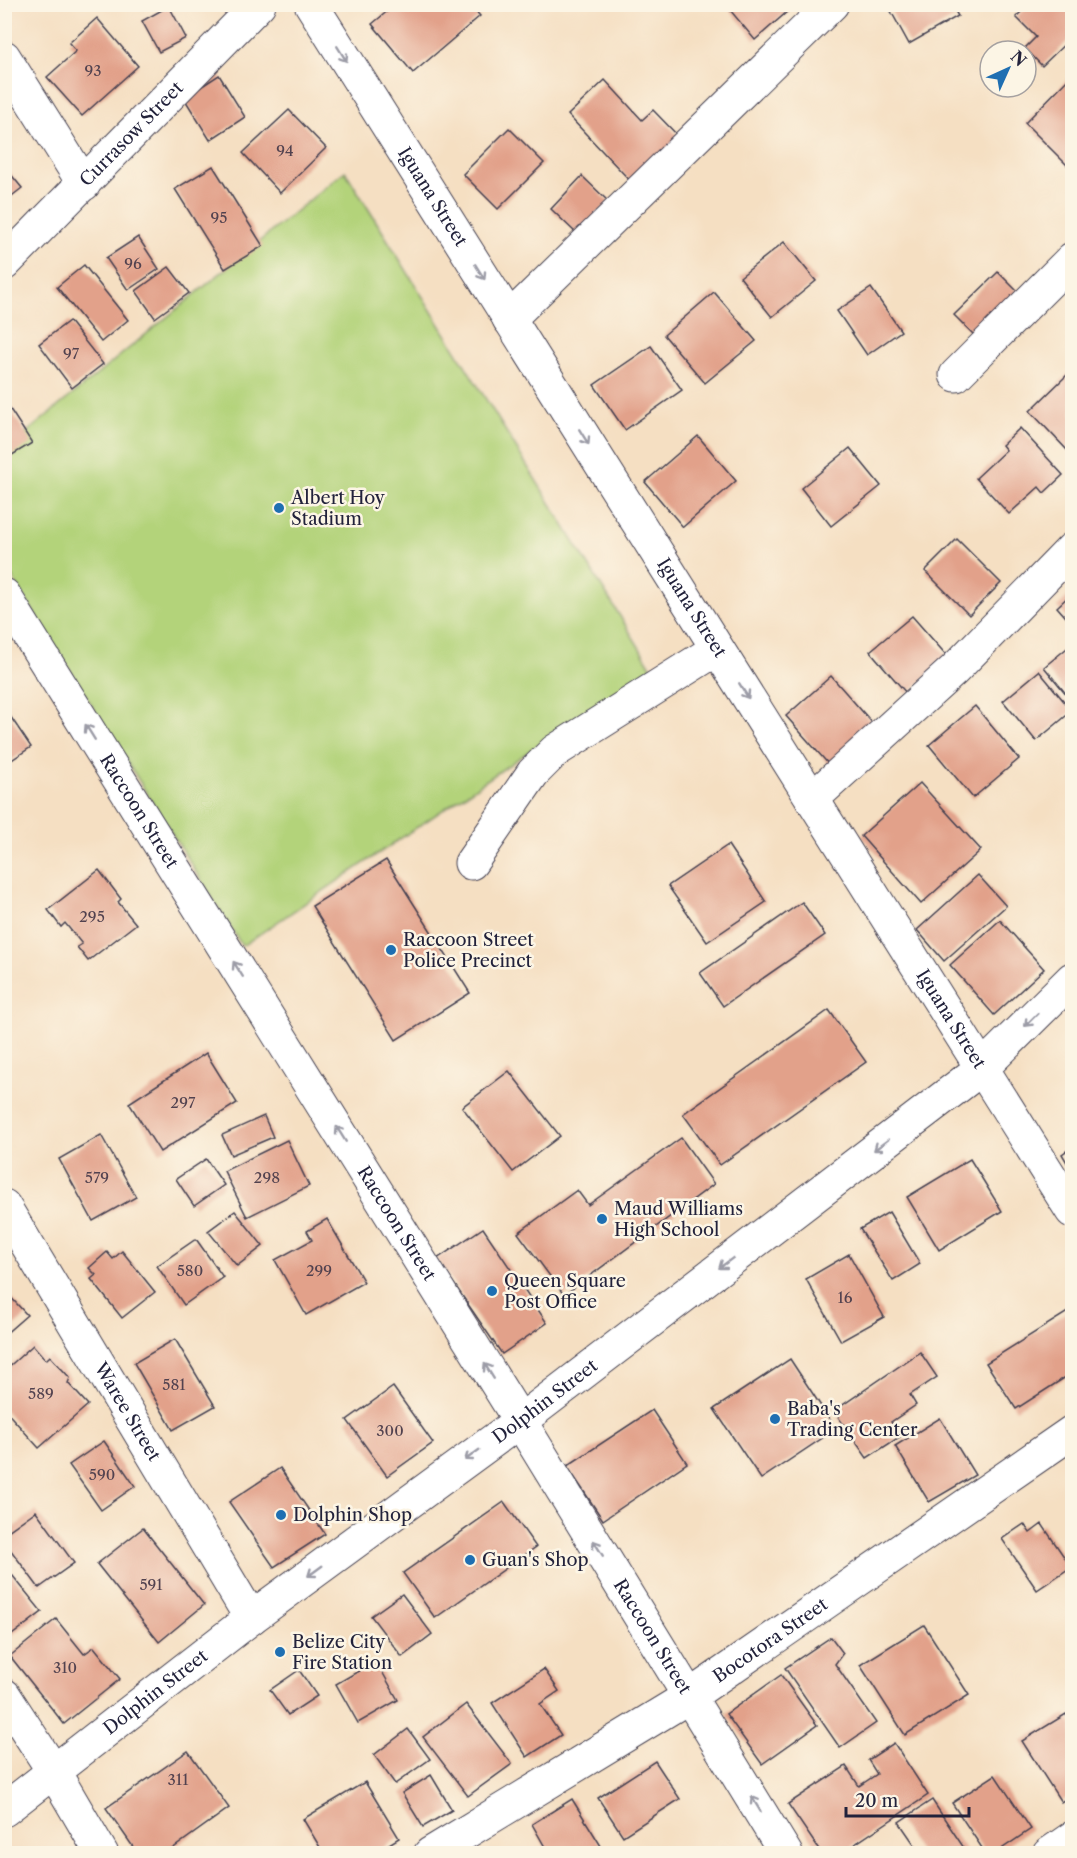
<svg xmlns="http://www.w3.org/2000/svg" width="1077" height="1858" viewBox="0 0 1077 1858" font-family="'Libre Caslon Text',serif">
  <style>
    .green { fill: #b3d37a; stroke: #6a7a5a; stroke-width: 1.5 }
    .building { fill: #e2a18a }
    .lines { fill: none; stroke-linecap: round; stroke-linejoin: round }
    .minor-casing { stroke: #423e4f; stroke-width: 35 }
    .minor { stroke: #fff; stroke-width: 33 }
    .oneway { stroke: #9c9ca7 }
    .poi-dot { fill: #1f6fb2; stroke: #fcf5e5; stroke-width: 2 }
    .labels { text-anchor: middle; stroke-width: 5; stroke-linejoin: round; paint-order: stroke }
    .number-label { font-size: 15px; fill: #52424f }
    .street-label { font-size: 18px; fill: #22223b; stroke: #fcf5e5 }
    .poi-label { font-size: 18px; fill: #22223b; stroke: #fcf5e5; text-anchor: start }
  </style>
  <rect width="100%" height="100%" fill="#fcf5e5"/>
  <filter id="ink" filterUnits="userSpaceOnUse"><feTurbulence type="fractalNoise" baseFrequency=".0167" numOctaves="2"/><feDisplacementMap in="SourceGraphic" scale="12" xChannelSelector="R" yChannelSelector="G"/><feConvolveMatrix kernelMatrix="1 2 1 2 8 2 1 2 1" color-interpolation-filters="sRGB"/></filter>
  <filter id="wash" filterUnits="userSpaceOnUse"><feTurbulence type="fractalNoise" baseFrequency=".008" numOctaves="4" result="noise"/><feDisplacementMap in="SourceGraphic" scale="24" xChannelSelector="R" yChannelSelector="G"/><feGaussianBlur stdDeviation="1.35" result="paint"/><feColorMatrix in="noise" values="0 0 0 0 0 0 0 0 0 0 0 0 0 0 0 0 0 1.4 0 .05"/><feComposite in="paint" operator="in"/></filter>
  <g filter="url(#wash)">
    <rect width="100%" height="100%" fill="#f5dfc2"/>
    <path class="green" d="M345,171L652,668L242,946L5,566V450Z"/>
    <g id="blocks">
      <g class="building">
        <path d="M725,4H796L755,40Z"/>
        <path d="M887,4H951L958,16L909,44Z"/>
        <path d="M1029,4H1072V37L1042,66L1025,48L1036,37L1016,17Z"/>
        <path d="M395,5H470L480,16L413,73L372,24Z"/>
        <path d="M169,6L186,38L159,52L142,21Z"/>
        <path d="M97,18L138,66L82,116L47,77L76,51L69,43Z"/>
        <path d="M219,75L245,117L210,140L184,98Z"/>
        <path d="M1072,75V166L1070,168L1025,123Z"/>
        <path d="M605,80L642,120L653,110L683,141L637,188L568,115Z"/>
        <path d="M289,110L326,148L280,193L243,153Z"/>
        <path d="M509,128L544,163L498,209L463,174Z"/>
        <path d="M4,166L22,188L4,202Z"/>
        <path d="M213,166L263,246L225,269L175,189Z"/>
        <path d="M582,176L609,202L577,234L551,209Z"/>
        <path d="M138,237L159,269L128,290L106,258Z"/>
        <path d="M784,242L816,281L772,317L740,277Z"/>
        <path d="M84,265L128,320L101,342L57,287Z"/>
        <path d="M169,267L189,293L155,318L136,291Z"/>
        <path d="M998,272L1018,292L974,335L954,315Z"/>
        <path d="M871,288L901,331L867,355L837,311Z"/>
        <path d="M714,292L756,341L705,383L664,335Z"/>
        <path d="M69,321L103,364L72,388L39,344Z"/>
        <path d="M651,346L682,390L625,430L594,385Z"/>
        <path d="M1068,374L1072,378V448L1069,452L1030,411Z"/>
        <path d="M4,400L32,443L4,460Z"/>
        <path d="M1020,428L1063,475L1044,493L1039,487L1009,514L976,478L1006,450L1002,445Z"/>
        <path d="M698,436L736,481L683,527L645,482Z"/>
        <path d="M850,448L881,486L831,526L801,488Z"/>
        <path d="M957,539L1001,583L969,615L925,571Z"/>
        <path d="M1072,593V624L1057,607Z"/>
        <path d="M912,616L948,657L907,694L870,651Z"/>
        <path d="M1072,644V701L1044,667Z"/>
        <path d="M1039,671L1072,711L1036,741L1003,701Z"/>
        <path d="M831,676L876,727L831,767L786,716Z"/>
        <path d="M975,706L1019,759L973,798L929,745Z"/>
        <path d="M4,707L31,747L4,765Z"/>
        <path d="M920,783L981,850L921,904L861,836Z"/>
        <path d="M728,845L766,902L707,942L668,886Z"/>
        <path d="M386,860L470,993L396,1040L312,906Z"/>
        <path d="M99,870L121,899L118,902L136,924L88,961L77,947L82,944L65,923L61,927L48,910Z"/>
        <path d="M978,875L1006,906L944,961L917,930Z"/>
        <path d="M802,902L825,935L723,1006L700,973Z"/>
        <path d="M1000,920L1044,969L994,1015L950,965Z"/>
        <path d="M829,1010L866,1062L720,1165L683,1114Z"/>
        <path d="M206,1053L237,1103L160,1152L129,1103Z"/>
        <path d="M509,1071L560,1136L513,1172L462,1107Z"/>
        <path d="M264,1116L273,1137L231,1155L222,1135Z"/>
        <path d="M101,1135L136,1197L93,1221L59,1159Z"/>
        <path d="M681,1138L714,1184L564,1295L518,1233L577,1190L588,1205Z"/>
        <path d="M287,1140L309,1186L247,1217L224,1171Z"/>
        <path d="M1072,1147V1171L1062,1154Z"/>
        <path d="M206,1159L224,1185L194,1206L176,1179Z"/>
        <path d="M970,1159L1002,1211L939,1250L907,1197Z"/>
        <path d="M235,1211L263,1246L237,1266L208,1231Z"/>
        <path d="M889,1212L920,1264L893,1281L860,1229Z"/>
        <path d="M327,1219L364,1282L306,1315L275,1260L312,1240L307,1231Z"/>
        <path d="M483,1228L547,1323L502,1354L437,1259Z"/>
        <path d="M196,1239L223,1277L184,1305L157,1266Z"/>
        <path d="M122,1251L155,1292L122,1318L91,1279L96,1275L89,1268L107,1252L113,1259Z"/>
        <path d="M849,1254L884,1317L841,1341L806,1279Z"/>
        <path d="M6,1292L27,1315L4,1335V1293Z"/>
        <path d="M1069,1311L1072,1317V1373L1016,1409L986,1363Z"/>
        <path d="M175,1339L215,1406L173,1430L134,1363Z"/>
        <path d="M33,1345L46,1360L50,1356L70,1378L68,1383L88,1405L39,1448L4,1409V1371Z"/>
        <path d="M920,1352L937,1377L910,1395L916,1405L891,1422L901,1436L867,1458L834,1411Z"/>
        <path d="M790,1359L836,1429L761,1479L714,1409Z"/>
        <path d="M393,1387L433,1443L387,1476L347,1420Z"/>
        <path d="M652,1410L687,1463L603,1520L567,1466Z"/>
        <path d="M940,1418L975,1475L929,1502L895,1446Z"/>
        <path d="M104,1441L135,1486L101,1510L69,1465Z"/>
        <path d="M280,1468L325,1534L274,1567L229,1502Z"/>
        <path d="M504,1502L536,1547L435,1618L403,1573Z"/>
        <path d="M36,1511L74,1563L39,1588L4,1541V1534Z"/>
        <path d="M1024,1524L1030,1533L1042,1524L1071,1567L1037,1590L1002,1539Z"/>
        <path d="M143,1528L204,1605L159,1642L97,1564Z"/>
        <path d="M4,1565L42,1612L4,1641Z"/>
        <path d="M402,1594L432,1634L402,1657L371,1616Z"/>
        <path d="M56,1619L84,1654L94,1647L120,1679L64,1724L10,1656Z"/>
        <path d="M924,1625L969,1695L905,1735L860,1665Z"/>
        <path d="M831,1637L843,1653L835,1664L876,1723L840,1748L785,1668Z"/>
        <path d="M376,1661L398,1700L358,1723L336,1684Z"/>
        <path d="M544,1669L559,1691L540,1704L561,1735L527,1757L492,1703Z"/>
        <path d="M299,1670L317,1696L288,1715L270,1690Z"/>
        <path d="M781,1675L817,1725L762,1764L726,1714Z"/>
        <path d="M466,1704L512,1764L468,1796L423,1737Z"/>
        <path d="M1066,1714L1072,1724V1795L1061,1802L1022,1741Z"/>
        <path d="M408,1729L430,1759L395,1784L374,1755Z"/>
        <path d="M894,1743L928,1795L840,1854H822L788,1804L846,1766L859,1786L877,1774L868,1760Z"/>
        <path d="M188,1751L229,1808L165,1854H138L106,1808Z"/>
        <path d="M655,1761L680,1799L623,1836L598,1798Z"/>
        <path d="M431,1775L452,1810L423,1827L402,1793Z"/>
        <path d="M995,1775L1031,1829L994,1854H986L952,1803Z"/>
        <path d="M365,1782L399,1838L373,1854H324L303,1819Z"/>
        <path d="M572,1799L606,1854H549L532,1824Z"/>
        <path d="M932,1800L968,1854H921L899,1822Z"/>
      </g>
    </g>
  </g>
  <g filter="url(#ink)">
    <use href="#blocks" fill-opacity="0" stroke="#423e4f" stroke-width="1.5"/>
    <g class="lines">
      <defs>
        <g id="minor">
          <path id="s1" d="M311,4L1072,1211"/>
          <path d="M4,57L84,184"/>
          <path id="s2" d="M4,264L259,4"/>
          <path d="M509,319L832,4"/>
          <path d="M956,375L1072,259"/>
          <path id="s3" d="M4,595L520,1421L786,1854"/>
          <path d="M812,799L954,670L1072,549"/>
          <path d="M471,863L533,773L555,751L717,649"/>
          <path id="s4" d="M4,1206L251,1618"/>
          <path d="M4,1695L54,1772L102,1854"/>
          <path id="s5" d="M4,1810L251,1618L520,1421L982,1068L1072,979"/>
          <path id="s6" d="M430,1854L690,1696L1072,1432"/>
          <path d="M1049,1854L1072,1838"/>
        </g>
      </defs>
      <use href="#minor" class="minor-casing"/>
      <use href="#minor" class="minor"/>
    </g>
    <defs><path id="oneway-shaft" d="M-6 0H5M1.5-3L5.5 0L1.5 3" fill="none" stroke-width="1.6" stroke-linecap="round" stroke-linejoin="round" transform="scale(1.5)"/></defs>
    <g class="oneway">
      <use href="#oneway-shaft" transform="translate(342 54) rotate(58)"/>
      <use href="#oneway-shaft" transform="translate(480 272) rotate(58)"/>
      <use href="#oneway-shaft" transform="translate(584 437) rotate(58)"/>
      <use href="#oneway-shaft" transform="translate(744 691) rotate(58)"/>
      <use href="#oneway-shaft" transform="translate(90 732) rotate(-122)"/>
      <use href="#oneway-shaft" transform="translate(238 969) rotate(-122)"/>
      <use href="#oneway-shaft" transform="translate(1031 1020) rotate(135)"/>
      <use href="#oneway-shaft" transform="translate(341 1134) rotate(-122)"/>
      <use href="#oneway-shaft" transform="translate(881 1145) rotate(143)"/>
      <use href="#oneway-shaft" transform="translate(726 1263) rotate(143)"/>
      <use href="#oneway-shaft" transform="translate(489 1371) rotate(-122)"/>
      <use href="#oneway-shaft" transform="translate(472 1455) rotate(144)"/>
      <use href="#oneway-shaft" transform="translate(598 1548) rotate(-122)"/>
      <use href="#oneway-shaft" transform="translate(315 1571) rotate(144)"/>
      <use href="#oneway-shaft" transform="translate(756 1804) rotate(-121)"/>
    </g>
  </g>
  <g class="poi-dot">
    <circle cx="279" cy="508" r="6"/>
    <circle cx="391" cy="950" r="6"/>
    <circle cx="602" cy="1219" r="6"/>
    <circle cx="492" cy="1291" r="6"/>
    <circle cx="775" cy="1419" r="6"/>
    <circle cx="281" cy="1515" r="6"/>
    <circle cx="470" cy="1560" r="6"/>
    <circle cx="280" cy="1652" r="6"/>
  </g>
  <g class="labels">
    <g class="number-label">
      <text x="93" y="76">93</text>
      <text x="285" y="156">94</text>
      <text x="219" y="223">95</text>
      <text x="133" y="269">96</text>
      <text x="71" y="359">97</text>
      <text x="92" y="922">295</text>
      <text x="183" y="1108">297</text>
      <text x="97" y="1183">579</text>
      <text x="267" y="1183">298</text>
      <text x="190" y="1276">580</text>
      <text x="319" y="1276">299</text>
      <text x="845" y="1303">16</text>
      <text x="174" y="1390">581</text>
      <text x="41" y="1399">589</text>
      <text x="390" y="1436">300</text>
      <text x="102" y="1480">590</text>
      <text x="151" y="1590">591</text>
      <text x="65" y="1673">310</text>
      <text x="178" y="1785">311</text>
    </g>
    <g class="street-label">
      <text dy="6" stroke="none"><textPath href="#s2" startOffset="182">Currasow Street</textPath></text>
      <text dy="6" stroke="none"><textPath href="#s1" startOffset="228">Iguana Street</textPath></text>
      <text dy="6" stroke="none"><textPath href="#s1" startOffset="714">Iguana Street</textPath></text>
      <text dy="6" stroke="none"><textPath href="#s3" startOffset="255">Raccoon Street</textPath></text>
      <text dy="6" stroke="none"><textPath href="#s1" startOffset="1200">Iguana Street</textPath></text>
      <text dy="6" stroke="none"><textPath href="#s3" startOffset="741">Raccoon Street</textPath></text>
      <text dy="6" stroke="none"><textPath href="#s5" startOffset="678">Dolphin Street</textPath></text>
      <text dy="6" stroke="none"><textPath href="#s4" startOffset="240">Waree Street</textPath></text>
      <text dy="6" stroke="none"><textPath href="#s3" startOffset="1227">Raccoon Street</textPath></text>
      <text dy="6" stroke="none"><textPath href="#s6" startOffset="402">Bocotora Street</textPath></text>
      <text dy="6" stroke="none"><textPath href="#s5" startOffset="192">Dolphin Street</textPath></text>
    </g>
    <g class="poi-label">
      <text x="291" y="504">Albert Hoy<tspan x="291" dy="21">Stadium</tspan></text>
      <text x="403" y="946">Raccoon Street<tspan x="403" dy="21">Police Precinct</tspan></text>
      <text x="614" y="1215">Maud Williams<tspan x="614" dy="21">High School</tspan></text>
      <text x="504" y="1287">Queen Square<tspan x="504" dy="21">Post Office</tspan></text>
      <text x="787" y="1415">Baba's<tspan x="787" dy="21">Trading Center</tspan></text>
      <text x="293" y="1521">Dolphin Shop</text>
      <text x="482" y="1566">Guan's Shop</text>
      <text x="292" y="1648">Belize City<tspan x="292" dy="21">Fire Station</tspan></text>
    </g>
  </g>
  <rect width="1077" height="1858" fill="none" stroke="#fcf5e5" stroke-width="24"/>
  <g transform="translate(1008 69) rotate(45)"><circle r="28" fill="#fcf5e5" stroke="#a5a1a1" stroke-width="1.5"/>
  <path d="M0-4.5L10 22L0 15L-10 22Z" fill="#1f6fb2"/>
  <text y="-9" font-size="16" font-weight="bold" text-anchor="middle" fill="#22223b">N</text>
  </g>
  <path d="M846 1807v9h123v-9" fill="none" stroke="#22223b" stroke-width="3"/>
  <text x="855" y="1807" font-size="18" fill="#22223b" stroke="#fcf5e5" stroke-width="4.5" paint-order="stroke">20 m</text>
</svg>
